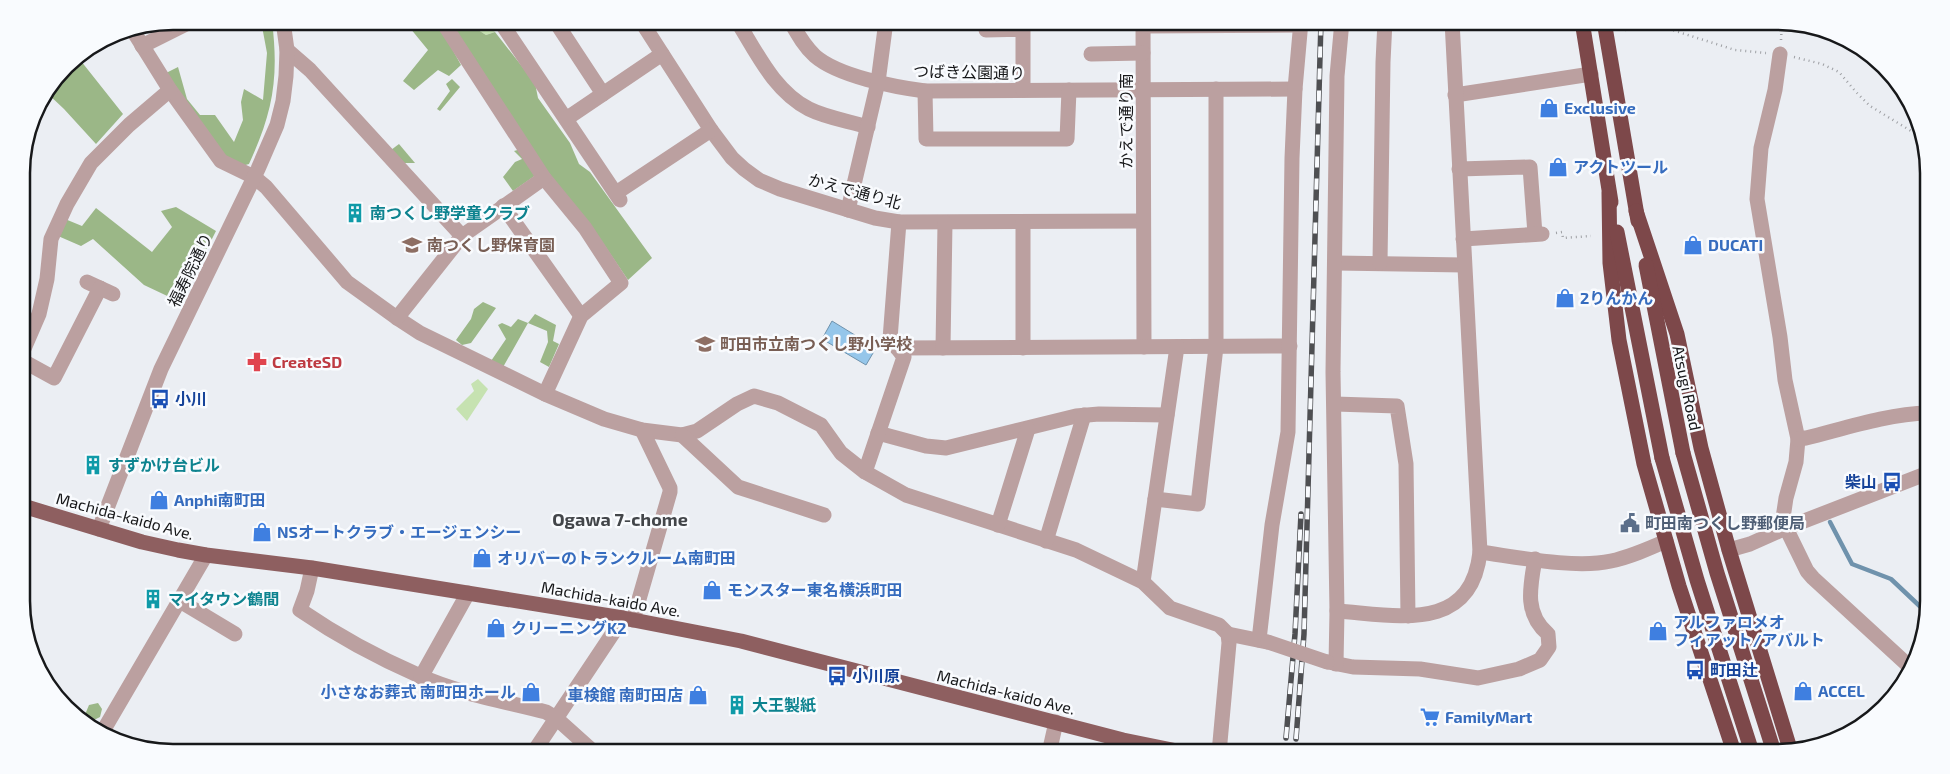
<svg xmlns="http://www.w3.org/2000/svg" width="1950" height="774" viewBox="0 0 1950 774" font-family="'Exo 2','Noto Sans JP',sans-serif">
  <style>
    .green { fill: #c6e2b1 }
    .forest { fill: #9bb787 }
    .water { fill: #95c6ea; stroke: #6f92ac }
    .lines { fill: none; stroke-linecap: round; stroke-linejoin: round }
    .stream { stroke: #6f92ac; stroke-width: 4.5 }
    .path { stroke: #9d9fa3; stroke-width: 2.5; stroke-dasharray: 1 4; stroke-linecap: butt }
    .minor { stroke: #bba0a0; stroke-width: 15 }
    .major { stroke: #8e5f60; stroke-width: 15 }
    .highway { stroke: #7d484a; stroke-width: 15 }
    .rail-casing { stroke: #4e4f52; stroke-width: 5.5 }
    .rail { stroke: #f9fbfe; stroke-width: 4; stroke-dasharray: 11; stroke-linecap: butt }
    .minor-bridge { stroke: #bba0a0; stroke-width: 15 }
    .highway-bridge { stroke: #7d484a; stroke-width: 15 }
    .labels { text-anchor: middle; stroke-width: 5; stroke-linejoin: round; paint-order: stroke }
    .street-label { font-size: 16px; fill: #17181a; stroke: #f9fbfe }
    .shop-label { font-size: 16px; font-weight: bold; fill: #366cbe; stroke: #f9fbfe; text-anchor: start }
    .culture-label { font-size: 16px; font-weight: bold; fill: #0d838f; stroke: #f9fbfe; text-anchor: start }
    .education-label { font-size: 16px; font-weight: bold; fill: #785e54; stroke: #f9fbfe; text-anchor: start }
    .health-label { font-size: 16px; font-weight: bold; fill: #be3a42; stroke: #f9fbfe; text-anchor: start }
    .transit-label { font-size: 16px; font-weight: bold; fill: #164399; stroke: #f9fbfe; text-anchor: start }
    .service-label { font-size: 16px; font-weight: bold; fill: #4e5e75; stroke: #f9fbfe; text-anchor: start }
    .neighbourhood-label { font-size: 18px; font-weight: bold; fill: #43464a; stroke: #f9fbfe }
    .rim { fill: none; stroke: #17181a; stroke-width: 2.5 }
  </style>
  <rect width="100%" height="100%" fill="#ebeef3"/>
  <g class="green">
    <path d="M468,21H485L495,32L486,35L474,28Z"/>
    <path d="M478,379L488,389L467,421L456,409L474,391L471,384Z"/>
  </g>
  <g class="forest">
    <path d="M261,21H272C279,78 273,112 249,164L242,166L224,158L164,74L178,67L187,99L200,115H215L234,142L243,120L241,102L244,89L263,100L267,53Z"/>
    <path d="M415,21H432L445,36L461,65L449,76L438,70L414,90L403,81L428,50L410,28Z"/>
    <path d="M442,21H474L475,28L486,35L495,32L535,83L538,98L570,143L579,164L590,172L652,258L628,280L590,224L550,175Z"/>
    <path d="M77,56L123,114L96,144L64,109L47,93L73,59Z"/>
    <path d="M452,79L460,87L440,111L437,109L450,91L446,84Z"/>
    <path d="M399,144L415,163H401L391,150Z"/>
    <path d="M521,149L536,175L513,191L503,177L515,162L522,159L514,151Z"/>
    <path d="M176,207L216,231L180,302L144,285L93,239L81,246L58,236L65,219L82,226L96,208L152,252L172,227L161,211Z"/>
    <path d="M483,302L496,308L471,343L462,345L456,340L471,319L474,309Z"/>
    <path d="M535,314L556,325L553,341L559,344L549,367L540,362L548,342L547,331L528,323L502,369L491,361L506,339L498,325L502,323L511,327L518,319L528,323Z"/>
    <path d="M98,703L102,709L100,717L90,722L84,717L89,705Z"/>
  </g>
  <path class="water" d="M832,321L876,348L866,365L822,339Z"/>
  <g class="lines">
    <path class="stream" d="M1830,522L1852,564L1891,579L1927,613"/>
    <g class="path">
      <path d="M1638,21L1639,26L1642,27L1666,28L1735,50L1766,53"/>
      <path d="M1625,30L1639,26"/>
      <path d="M1781,40L1782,22"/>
      <path d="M1794,57L1822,64L1839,72L1856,92L1870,106L1921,137"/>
      <path d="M1556,233L1562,232L1563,238L1591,236"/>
    </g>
    <g class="minor">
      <path d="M442,21L544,178L585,228L621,283L581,316L545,394"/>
      <path d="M500,21L620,200"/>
      <path d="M555,21L603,94"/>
      <path d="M641,21L711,130L732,158L744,169L759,180L780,189L875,218L899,222L1143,221"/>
      <path d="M737,21C757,53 774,91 809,109C827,118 849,121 868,127"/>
      <path d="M790,21C797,33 804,46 815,56C838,76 894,87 925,91L1295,89"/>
      <path d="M1143,21L1144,347"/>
      <path d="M1143,26L1301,25"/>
      <path d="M132,29L170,90L221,161L254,177L266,187L347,282L397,318L420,333L545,394L604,419L642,430L682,435L697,431L737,404L754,396L778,403L821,425L841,453L865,472L906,495L1076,550L1143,582L1170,608L1219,625L1228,634L1229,643L1219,753"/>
      <path d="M986,30L1023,29V90"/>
      <path d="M142,46L192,21"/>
      <path d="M287,50L310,70L462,236"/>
      <path d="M1091,54L1143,53"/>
      <path d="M1780,54L1775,90L1761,148L1757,199L1780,337L1785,380L1798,439L1796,462L1786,498L1783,518L1786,528L1807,571L1813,578L1911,668"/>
      <path d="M925,91L926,139H1067L1069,90"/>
      <path d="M1455,95L1591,74"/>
      <path d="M566,119L662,54"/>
      <path d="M1459,169L1530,167L1535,234"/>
      <path d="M616,193L711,130"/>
      <path d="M503,206L581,316"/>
      <path d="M848,210L878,82L886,21"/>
      <path d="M1023,223V348"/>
      <path d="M1463,239L1542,234"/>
      <path d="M1336,263L1464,265"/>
      <path d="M1380,263L1383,62L1385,21"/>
      <path d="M87,282L113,294"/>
      <path d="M397,318L462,236L544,178"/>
      <path d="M897,348L1290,346"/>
      <path d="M943,348L945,223"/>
      <path d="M23,351L39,314L47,279L51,239L67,204L91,163L129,125L170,90"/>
      <path d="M23,361L54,378L100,288"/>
      <path d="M1335,404L1397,406L1406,464L1408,616"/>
      <path d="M878,433L926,446L946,448L1076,416L1099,414L1167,415"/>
      <path d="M682,435L738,487L824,515"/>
      <path d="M1798,439L1806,438C1846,428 1887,414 1928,413"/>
      <path d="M865,472L904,357L890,339L899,222"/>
      <path d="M1155,499L1198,504L1216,347V89"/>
      <path d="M998,525L1028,429"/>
      <path d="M99,529L161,369L258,169L277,125L283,101L286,76L287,50L283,21"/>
      <path d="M1046,541L1084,415"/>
      <path d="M1729,550L1750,544L1786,528L1928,473"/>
      <path d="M1480,552C1517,557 1575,569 1611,561C1630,557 1648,549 1666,541"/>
      <path d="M312,568L307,591L300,610C335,634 381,659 420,676C460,694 504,701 546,712L556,718L595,753"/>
      <path d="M1143,582L1177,347"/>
      <path d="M180,601L235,634"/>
      <path d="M1337,611C1396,615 1471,634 1480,552L1452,21"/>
      <path d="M633,620L670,492V488L642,430"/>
      <path d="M1228,634L1267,642"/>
      <path d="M1259,640L1272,525L1288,432L1292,158L1295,89L1301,21"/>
      <path d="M1328,662L1353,667L1420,669L1478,678L1519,669L1540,660L1549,647L1548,634C1524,614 1530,587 1535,559"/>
      <path d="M1336,664L1337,611L1333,372L1337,76L1342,21"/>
      <path d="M421,677L468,593"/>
      <path d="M103,731L206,555"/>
      <path d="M533,753L623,618"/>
      <path d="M1049,753L1056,722"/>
    </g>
    <path class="major" d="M23,506L142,542L178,550L206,555L312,568L623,618L741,641L1123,740L1187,753"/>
    <g class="highway">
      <path d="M1582,21L1611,202"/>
      <path d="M1604,21L1638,221"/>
      <path d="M1609,193L1610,263L1619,340L1644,464L1679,586L1734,752"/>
      <path d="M1636,211L1677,334L1701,448L1729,550L1791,752"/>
      <path d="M1617,232L1662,458"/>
      <path d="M1646,265L1683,453"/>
    </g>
    <defs>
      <g id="rail">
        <path d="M1286,738L1295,634L1301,514"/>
        <path d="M1296,739L1304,634L1321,21"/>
      </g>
    </defs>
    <use href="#rail" class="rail-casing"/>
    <use href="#rail" class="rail"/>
    <path class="minor-bridge" d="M1268,642L1327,662"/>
    <g class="highway-bridge">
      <path d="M1683,453L1717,573L1774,752"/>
      <path d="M1662,458L1697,580L1752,752"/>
    </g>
  </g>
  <defs>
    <symbol id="shop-bare" viewBox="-9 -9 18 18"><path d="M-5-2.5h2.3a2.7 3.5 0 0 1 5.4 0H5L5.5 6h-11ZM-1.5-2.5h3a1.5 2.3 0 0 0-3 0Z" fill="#3f7fe0" stroke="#f9fbfe" stroke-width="2.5" paint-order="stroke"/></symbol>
    <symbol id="building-bare" viewBox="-9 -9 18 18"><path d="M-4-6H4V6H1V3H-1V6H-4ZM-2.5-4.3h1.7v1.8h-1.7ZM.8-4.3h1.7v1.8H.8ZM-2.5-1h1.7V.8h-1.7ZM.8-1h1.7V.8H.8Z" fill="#0f9aa8" stroke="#f9fbfe" stroke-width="2.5" paint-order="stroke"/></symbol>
    <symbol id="school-bare" viewBox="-9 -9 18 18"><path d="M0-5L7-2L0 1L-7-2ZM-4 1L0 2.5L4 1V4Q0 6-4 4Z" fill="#8d6e63" stroke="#f9fbfe" stroke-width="2.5" paint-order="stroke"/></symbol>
    <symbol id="pharmacy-bare" viewBox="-9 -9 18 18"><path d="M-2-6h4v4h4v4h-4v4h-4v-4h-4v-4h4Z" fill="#e0444e" stroke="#f9fbfe" stroke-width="2.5" paint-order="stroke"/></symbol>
    <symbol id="bus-bare" viewBox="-9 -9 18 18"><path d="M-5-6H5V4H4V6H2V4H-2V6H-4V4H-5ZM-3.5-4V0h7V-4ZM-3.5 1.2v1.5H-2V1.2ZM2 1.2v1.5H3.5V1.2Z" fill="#1a4fb4" stroke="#f9fbfe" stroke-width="2.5" paint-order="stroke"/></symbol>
    <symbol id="civic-bare" viewBox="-9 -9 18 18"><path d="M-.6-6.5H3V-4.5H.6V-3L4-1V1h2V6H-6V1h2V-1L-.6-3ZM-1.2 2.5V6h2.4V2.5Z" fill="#5c6f8a" stroke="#f9fbfe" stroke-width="2.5" paint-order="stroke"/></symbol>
    <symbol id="supermarket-bare" viewBox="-9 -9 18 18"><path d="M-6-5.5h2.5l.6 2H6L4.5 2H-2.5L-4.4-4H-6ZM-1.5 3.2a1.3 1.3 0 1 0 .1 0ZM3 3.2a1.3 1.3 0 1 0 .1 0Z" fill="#3f7fe0" stroke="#f9fbfe" stroke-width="2.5" paint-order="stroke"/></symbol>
  </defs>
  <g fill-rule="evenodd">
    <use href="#shop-bare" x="1535" y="94" width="28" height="28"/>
    <use href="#shop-bare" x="1544" y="153" width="28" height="28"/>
    <use href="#building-bare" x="341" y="199" width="28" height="28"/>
    <use href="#school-bare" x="398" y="231" width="28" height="28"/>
    <use href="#shop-bare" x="1679" y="231" width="28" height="28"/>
    <use href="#shop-bare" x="1551" y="284" width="28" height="28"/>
    <use href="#school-bare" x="691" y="330" width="28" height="28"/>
    <use href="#pharmacy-bare" x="243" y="348" width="28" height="28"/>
    <use href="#bus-bare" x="146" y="385" width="28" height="28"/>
    <use href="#building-bare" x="79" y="451" width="28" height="28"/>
    <use href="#bus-bare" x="1878" y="468" width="28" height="28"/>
    <use href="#shop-bare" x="145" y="486" width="28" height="28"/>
    <use href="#civic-bare" x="1616" y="509" width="28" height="28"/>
    <use href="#shop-bare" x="248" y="518" width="28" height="28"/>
    <use href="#shop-bare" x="468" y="544" width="28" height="28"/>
    <use href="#shop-bare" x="698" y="576" width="28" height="28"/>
    <use href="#building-bare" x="139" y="585" width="28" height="28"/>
    <use href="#shop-bare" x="482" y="614" width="28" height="28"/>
    <use href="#shop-bare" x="1644" y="617" width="28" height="28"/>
    <use href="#bus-bare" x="1681" y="656" width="28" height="28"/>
    <use href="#bus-bare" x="823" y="662" width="28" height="28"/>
    <use href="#shop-bare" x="1789" y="677" width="28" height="28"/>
    <use href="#shop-bare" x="517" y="678" width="28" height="28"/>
    <use href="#shop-bare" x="684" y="681" width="28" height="28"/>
    <use href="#building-bare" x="723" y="691" width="28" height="28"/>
    <use href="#supermarket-bare" x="1416" y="703" width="28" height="28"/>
  </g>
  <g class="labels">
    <g class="street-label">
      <text transform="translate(969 72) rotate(1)" y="6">つばき公園通り</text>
      <text transform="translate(1126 121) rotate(-90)" y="6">かえで通り南</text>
      <text transform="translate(855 191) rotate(15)" y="6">かえで通り北</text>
      <text transform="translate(190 270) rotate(-64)" y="6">福寿院通り</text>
      <text transform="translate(1687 388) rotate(78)" y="6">Atsugi Road</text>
      <text transform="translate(125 516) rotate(15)" y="6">Machida-kaido Ave.</text>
      <text transform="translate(611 599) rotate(10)" y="6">Machida-kaido Ave.</text>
      <text transform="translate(1006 692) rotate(14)" y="6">Machida-kaido Ave.</text>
    </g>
    <g class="shop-label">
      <text x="1564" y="114">Exclusive</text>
      <text x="1573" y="173">アクトツール</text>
      <text x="1708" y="251">DUCATI</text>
      <text x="1580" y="304">2りんかん</text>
      <text x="174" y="506">Anphi南町田</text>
      <text x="277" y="538">NSオートクラブ・エージェンシー</text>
      <text x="497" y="564">オリバーのトランクルーム南町田</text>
      <text x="727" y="596">モンスター東名横浜町田</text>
      <text x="1673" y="628">アルファロメオ<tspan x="1673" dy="18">フィアット/アバルト</tspan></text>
      <text x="511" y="634">クリーニングK2</text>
      <text x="1818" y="697">ACCEL</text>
      <text x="516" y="698" text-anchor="end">小さなお葬式 南町田ホール</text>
      <text x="683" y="701" text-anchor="end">車検館 南町田店</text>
      <text x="1445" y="723">FamilyMart</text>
    </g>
    <g class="culture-label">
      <text x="370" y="219">南つくし野学童クラブ</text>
      <text x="108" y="471">すずかけ台ビル</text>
      <text x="168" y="605">マイタウン鶴間</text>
      <text x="752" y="711">大王製紙</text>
    </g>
    <g class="education-label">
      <text x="427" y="251">南つくし野保育園</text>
      <text x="720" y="350">町田市立南つくし野小学校</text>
    </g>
    <g class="health-label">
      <text x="272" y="368">CreateSD</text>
    </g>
    <g class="transit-label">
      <text x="175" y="405">小川</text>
      <text x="1877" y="488" text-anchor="end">柴山</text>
      <text x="1710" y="676">町田辻</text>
      <text x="852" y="682">小川原</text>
    </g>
    <g class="service-label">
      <text x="1645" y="529">町田南つくし野郵便局</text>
    </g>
    <g class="neighbourhood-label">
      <text x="620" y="526">Ogawa 7-chome</text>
    </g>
  </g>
  <path d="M0 0H1950V774H0ZM173 30H1777A143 143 0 0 1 1920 173V601A143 143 0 0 1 1777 744H173A143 143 0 0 1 30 601V173A143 143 0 0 1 173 30Z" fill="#f9fbfe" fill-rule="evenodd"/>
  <path class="rim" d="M173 30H1777A143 143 0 0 1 1920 173V601A143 143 0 0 1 1777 744H173A143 143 0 0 1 30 601V173A143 143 0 0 1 173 30Z"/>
</svg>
